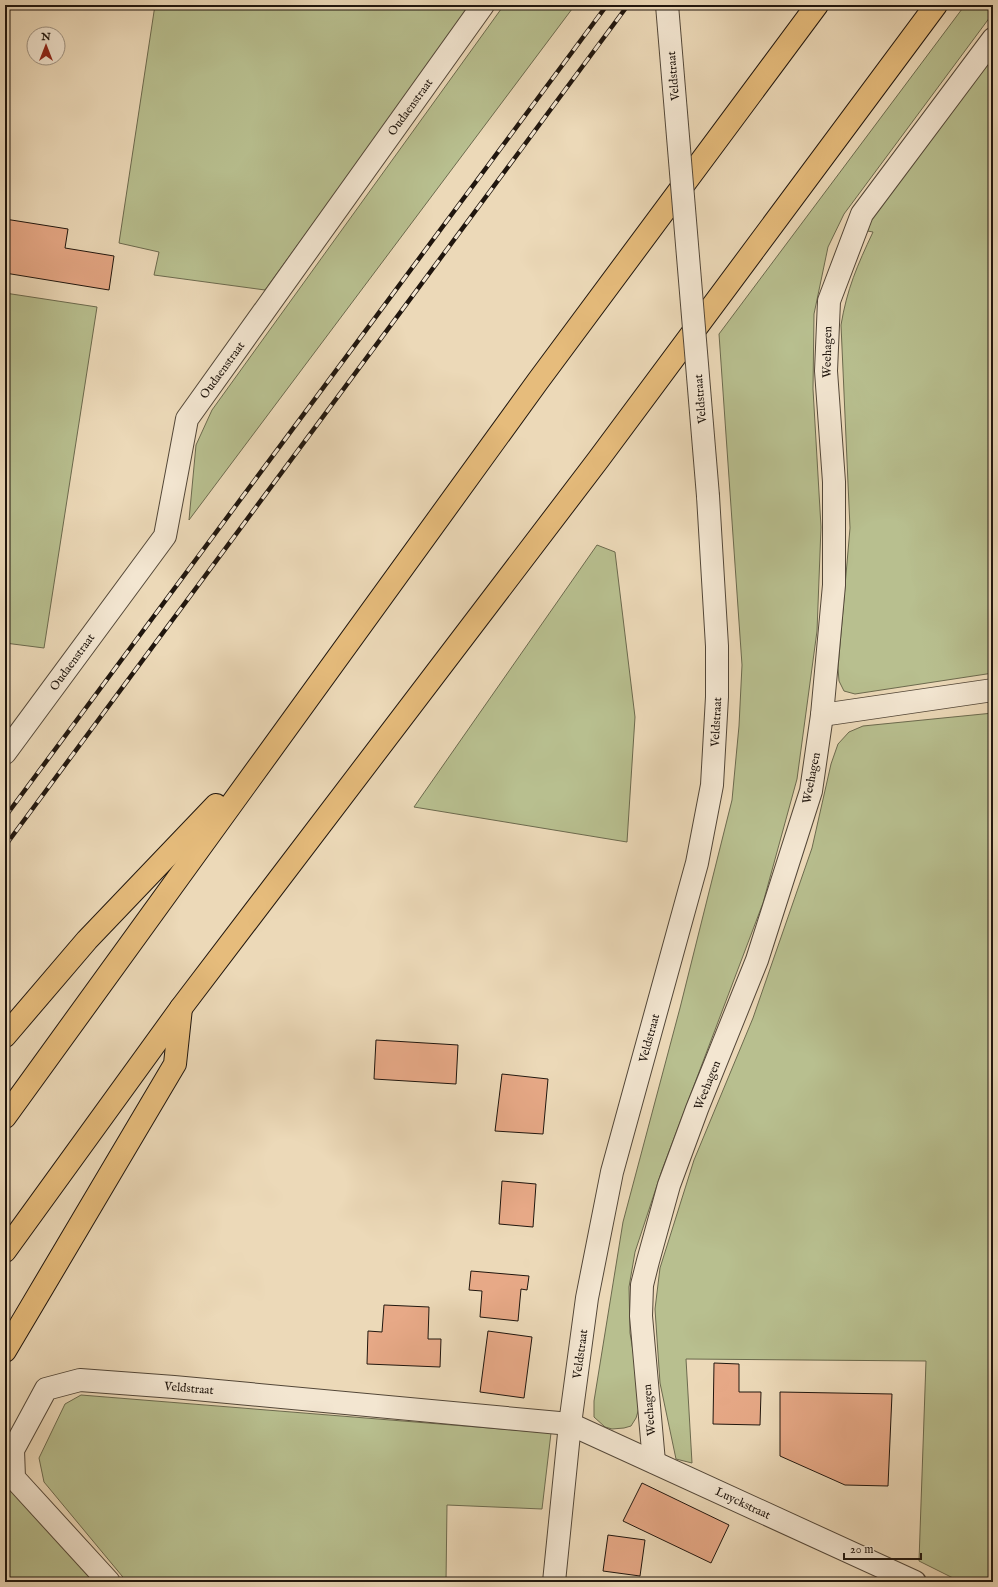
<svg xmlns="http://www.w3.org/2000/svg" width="998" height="1587" viewBox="0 0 998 1587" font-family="'IM FELL English',serif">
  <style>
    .green { fill: #b8bf8f; stroke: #6c6a4e }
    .building { fill: #e7a987; stroke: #20160e }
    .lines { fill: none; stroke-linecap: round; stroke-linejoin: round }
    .minor-casing { stroke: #534738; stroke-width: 24 }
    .tertiary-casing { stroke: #534738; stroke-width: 24 }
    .motorway-casing { stroke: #20160e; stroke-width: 24 }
    .minor { stroke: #f3e6d1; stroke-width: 22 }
    .tertiary { stroke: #f3e6d1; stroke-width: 22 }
    .motorway { stroke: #e6bc7c; stroke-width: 22 }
    .rail-casing { stroke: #20160e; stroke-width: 4.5 }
    .rail { stroke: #f3e6d1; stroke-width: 3; stroke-dasharray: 9; stroke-linecap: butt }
    .tertiary-bridge-casing { stroke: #534738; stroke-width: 24; stroke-linecap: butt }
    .tertiary-bridge { stroke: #f3e6d1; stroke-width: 22 }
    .labels { text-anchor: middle; stroke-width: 4; stroke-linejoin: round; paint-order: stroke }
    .street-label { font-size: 12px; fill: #20160e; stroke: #f3e6d1 }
  </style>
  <rect width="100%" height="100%" fill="#ecd9b8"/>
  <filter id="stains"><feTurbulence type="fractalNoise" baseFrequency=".005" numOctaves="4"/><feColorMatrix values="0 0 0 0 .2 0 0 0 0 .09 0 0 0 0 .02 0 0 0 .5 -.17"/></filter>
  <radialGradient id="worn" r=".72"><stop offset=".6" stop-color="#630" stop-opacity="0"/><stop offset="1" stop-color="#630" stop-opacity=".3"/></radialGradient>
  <g class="green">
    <path d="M155,5H471L265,290L154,275L159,252L119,243Z"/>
    <path d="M504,5H575L189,520L196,445L212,410Z"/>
    <path d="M965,5H993V13L844,214L828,247L814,314L813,389L821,527L817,631L797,779L763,903L662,1170L635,1252L629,1287L630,1333L636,1369L639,1408L636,1418L631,1426L624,1428L612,1429L605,1427L594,1417V1401L623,1222L680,1008L732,800L739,726L742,665L719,334Z"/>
    <path d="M993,51V673L855,694L844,691L839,681L838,668L850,528L841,325C847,289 857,266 873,232L862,230Z"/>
    <path d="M5,293L97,307L44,648L5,643Z"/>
    <path d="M597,545L615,552L635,717L627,842L414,807Z"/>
    <path d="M993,713V1582H961L919,1561L926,1361L686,1359L692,1463L676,1459L660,1383L655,1309L660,1268L694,1160L753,1018L812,848L831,764L838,744L849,732L863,726Z"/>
    <path d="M81,1395L551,1433L542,1509L447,1505L446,1582H127L44,1482L39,1458L65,1404Z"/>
    <path d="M5,1478L97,1582H5Z"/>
  </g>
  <g class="building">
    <path d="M5,219L68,229L65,248L114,256L109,290L5,273Z"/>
    <path d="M376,1040L458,1045L456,1084L374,1079Z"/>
    <path d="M502,1074L548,1079L543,1134L495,1131Z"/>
    <path d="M502,1181L536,1184L533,1227L499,1224Z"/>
    <path d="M471,1271L529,1276L527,1290L521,1289L518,1321L480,1317L482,1291L469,1290Z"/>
    <path d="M384,1305L429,1307L428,1339H441L440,1367L367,1364L368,1331L382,1332Z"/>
    <path d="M488,1331L532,1337L524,1398L480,1392Z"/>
    <path d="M714,1363L739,1364V1392H761L760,1425L713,1424Z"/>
    <path d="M780,1392L892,1394L888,1486L845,1485L780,1456Z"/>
    <path d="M642,1483L729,1525L711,1563L623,1521Z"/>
    <path d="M608,1535L645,1540L640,1576L603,1571Z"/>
    <path d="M650,1579L681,1582H650Z"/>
  </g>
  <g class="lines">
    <defs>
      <g id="minor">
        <path d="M822,715L993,690"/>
        <path d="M5,753L165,536L187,419L483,5"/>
        <path d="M654,1462L641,1316L642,1285L648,1261L669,1185L697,1109L757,960L811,791L822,715L834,585V482L826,371L829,301L862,214L993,39"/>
        <path d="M109,1582L14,1478L13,1450L46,1389L80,1380L174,1387L570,1424L915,1582"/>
      </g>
      <path id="tertiary" d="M554,1582L570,1424L587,1298L612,1172L697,863L712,785L717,697V646L708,496"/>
      <g id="motorway">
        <path d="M5,1036L87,940L216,805"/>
        <path d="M5,1117L538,381L817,5"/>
        <path d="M5,1251L181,1008L598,460L936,5"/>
        <path d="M5,1351L175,1064L181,1008"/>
      </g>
    </defs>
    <use href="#minor" class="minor-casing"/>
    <use href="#tertiary" class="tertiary-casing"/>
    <use href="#motorway" class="motorway-casing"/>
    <use href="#minor" class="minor"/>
    <use href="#tertiary" class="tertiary"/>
    <use href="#motorway" class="motorway"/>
    <defs>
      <g id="rail">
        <path d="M5,817L607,5"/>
        <path d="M5,846L628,5"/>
      </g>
    </defs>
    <use href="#rail" class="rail-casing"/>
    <use href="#rail" class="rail"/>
    <defs>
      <path id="tertiary-bridge" d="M667,5L708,496"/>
    </defs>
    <use href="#tertiary-bridge" class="tertiary-bridge-casing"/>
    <use href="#tertiary-bridge" class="tertiary-bridge"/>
  </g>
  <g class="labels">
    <g class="street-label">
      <text transform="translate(673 76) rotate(-95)" y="4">Veldstraat</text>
      <text transform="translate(410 107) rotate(-54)" y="4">Oudaenstraat</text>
      <text transform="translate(827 352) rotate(-89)" y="4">Weehagen</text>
      <text transform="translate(222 370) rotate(-54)" y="4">Oudaenstraat</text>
      <text transform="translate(700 399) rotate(-95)" y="4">Veldstraat</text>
      <text transform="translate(72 662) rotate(-54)" y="4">Oudaenstraat</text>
      <text transform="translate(716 722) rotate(-87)" y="4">Veldstraat</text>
      <text transform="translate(811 778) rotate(-79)" y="4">Weehagen</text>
      <text transform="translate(649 1038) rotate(-75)" y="4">Veldstraat</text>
      <text transform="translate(707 1085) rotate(-68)" y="4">Weehagen</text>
      <text transform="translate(580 1354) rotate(-82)" y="4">Veldstraat</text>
      <text transform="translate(189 1388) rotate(5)" y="4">Veldstraat</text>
      <text transform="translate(649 1410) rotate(-95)" y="4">Weehagen</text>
      <text transform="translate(743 1503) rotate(25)" y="4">Luyckstraat</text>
    </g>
  </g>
  <rect width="998" height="1587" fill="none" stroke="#ecd9b8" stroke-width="20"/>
  <rect x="6" y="6" width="986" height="1575" fill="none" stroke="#20160e" stroke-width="2"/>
  <rect x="10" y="10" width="978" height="1567" fill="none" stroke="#20160e"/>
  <g transform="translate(46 46)"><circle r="19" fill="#f3e6d1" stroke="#9f9383"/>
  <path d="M0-3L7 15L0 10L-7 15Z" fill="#8f2418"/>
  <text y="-6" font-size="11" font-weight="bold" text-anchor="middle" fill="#20160e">N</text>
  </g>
  <path d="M844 1553v6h77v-6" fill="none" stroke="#20160e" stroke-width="2"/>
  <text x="850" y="1553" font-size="12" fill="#20160e" stroke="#f3e6d1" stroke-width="3" paint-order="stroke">20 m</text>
  <rect width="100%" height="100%" filter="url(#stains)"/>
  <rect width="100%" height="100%" fill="url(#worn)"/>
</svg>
